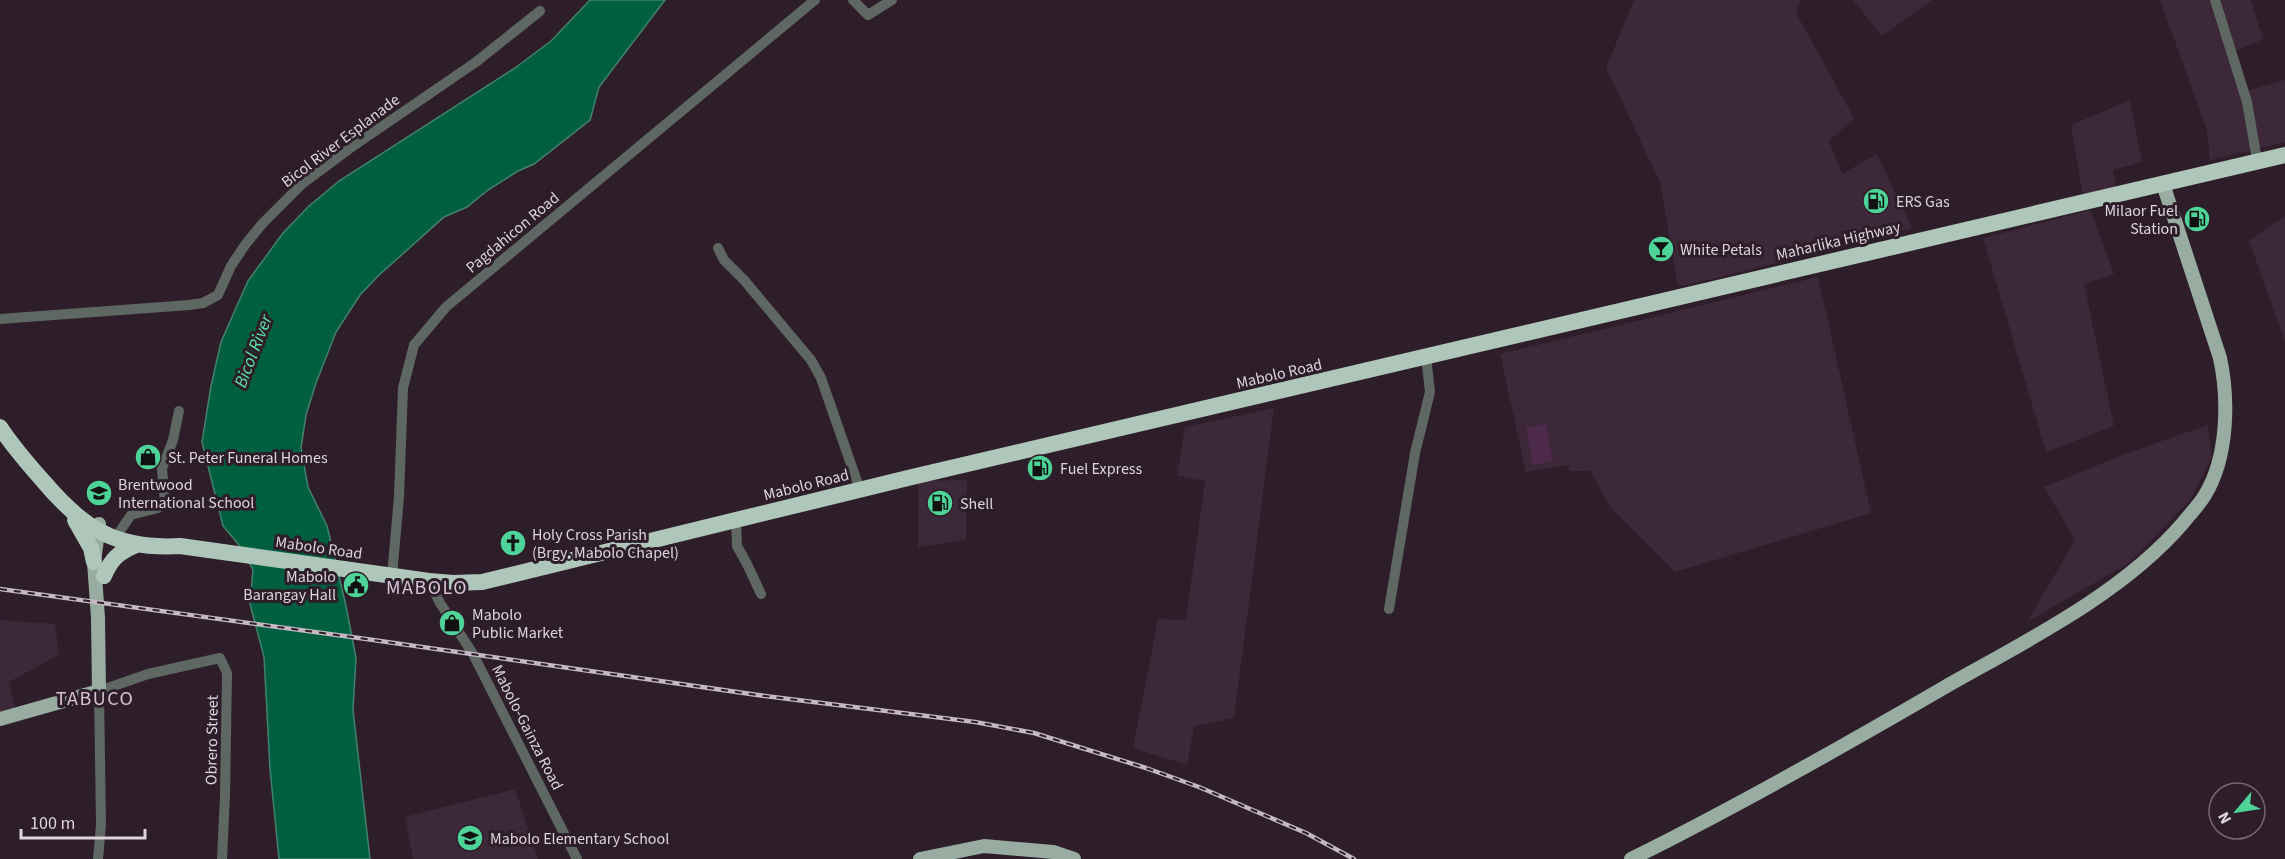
<svg xmlns="http://www.w3.org/2000/svg" width="2285" height="859" viewBox="0 0 2285 859" font-family="'Source Sans 3',sans-serif">
  <style>
    .built { fill: #3c2839 }
    .green { fill: #4e2a4a }
    .water { fill: #005f3e; stroke: #43826d; stroke-width: 1.5 }
    .lines { fill: none; stroke-linecap: round; stroke-linejoin: round }
    .minor { stroke: #5e6762; stroke-width: 10 }
    .major { stroke: #98aca1; stroke-width: 14 }
    .highway { stroke: #afc7ba; stroke-width: 16 }
    .rail-casing { stroke: #c4b9c2; stroke-width: 4.5 }
    .rail { stroke: #2d1e2a; stroke-width: 2; stroke-dasharray: 7; stroke-linecap: butt }
    .labels { text-anchor: middle; stroke-width: 6; stroke-linejoin: round; paint-order: stroke }
    .street-label { font-size: 16px; fill: #ded4dc; stroke: #2d1e2a }
    .poi-label { font-size: 16px; fill: #ded4dc; stroke: #2d1e2a; text-anchor: start }
    .water-label { font-size: 18px; font-style: italic; fill: #5ae5a8; stroke: #2d1e2a }
    .quarter-label { font-size: 20px; letter-spacing: 1.5px; fill: #d5c1d2; stroke: #2d1e2a }
  </style>
  <rect width="100%" height="100%" fill="#2d1e2a"/>
  <g class="built">
    <path d="M1634,0H1803L1800,1L1796,13L1854,118L1829,141L1842,174L1877,154L1912,228L1868,241L1678,287L1660,182L1606,68Z"/>
    <path d="M1853,0H1931V1L1882,36Z"/>
    <path d="M2160,0H2251L2263,39L2236,51L2247,91L2285,80V142L2210,160L2207,130Z"/>
    <path d="M2130,100L2142,162L2113,170L2116,188L2083,196L2071,125Z"/>
    <path d="M2090,210L2114,274L2084,284L2114,426L2046,452L1983,238Z"/>
    <path d="M2285,216V342L2249,241Z"/>
    <path d="M1818,277L1871,513L1675,572L1611,508L1590,471H1570L1567,465L1526,472L1500,354Z"/>
    <path d="M1274,408L1234,718L1194,726L1187,765L1133,748L1158,619L1186,620L1205,481L1177,476L1185,427Z"/>
    <path d="M2208,425L2212,457L2190,500L2129,563L2027,622L2075,540L2044,487L2122,455Z"/>
    <path d="M967,480L966,540L918,547V481Z"/>
    <path d="M0,620L55,624L59,655L9,682L16,711L0,716Z"/>
    <path d="M515,789L538,859H413L405,817Z"/>
  </g>
  <path class="green" d="M1546,424L1553,461L1533,465L1526,428Z"/>
  <path class="water" d="M590,0H665L599,87L590,120L534,164L518,171L488,190L467,207L444,217L378,276L360,295L336,332L316,383L306,415L301,448L308,487L327,526L346,606L356,658L353,710L370,859H279L270,769L264,657L250,604L253,570L239,545L223,526L202,442L211,386L221,342L248,281L283,233L309,206L339,181L515,68L551,41Z"/>
  <g class="lines">
    <g class="minor">
      <path d="M853,0L868,15L892,0"/>
      <path d="M2215,0L2247,102L2257,160"/>
      <path d="M718,248L724,260L744,280L811,360L821,378L860,490"/>
      <path d="M0,319L189,305L203,303L218,295L231,266L245,245L262,224L302,184L349,149L476,62L540,11"/>
      <path d="M736,520L737,546L747,564L761,594"/>
      <path d="M120,531L131,515L158,508L165,502L162,469L173,440L179,411"/>
      <path d="M392,576L399,497L403,388L414,345L446,307L815,0"/>
      <path d="M429,581L440,603L473,654L577,859"/>
      <path d="M1389,609L1415,453L1430,392L1426,357"/>
      <path d="M98,859L101,825L99,691L148,674L220,658L227,673L225,796L222,859"/>
    </g>
    <g class="major">
      <path d="M0,719L99,691L98,618L94,562L99,524"/>
      <path d="M920,859L984,846L1053,852L1074,859"/>
      <path d="M1631,859C1738,806 1842,747 1945,687C2026,641 2122,594 2183,523C2190,514 2199,505 2205,495C2228,457 2229,400 2220,358L2163,184"/>
    </g>
    <g class="highway">
      <path d="M0,427C13,447 28,464 44,482C83,528 116,550 180,546L429,581L453,583L482,582L912,477L2285,155"/>
      <path d="M75,520L91,548L94,562"/>
      <path d="M104,576C111,559 119,552 136,545"/>
    </g>
    <defs>
      <path id="rail" d="M0,589L359,638L765,696L975,722L1034,733L1146,768L1199,787L1306,833L1354,859"/>
    </defs>
    <use href="#rail" class="rail-casing"/>
    <use href="#rail" class="rail"/>
  </g>
  <defs>
    <symbol id="fuel-disc" viewBox="-11 -11 22 22"><circle r="9.5" fill="#4ed399" stroke="#2d1e2a"/><path d="M-5.5-6h7V0h2V4h1.3V-2.5L3-4.5l.8-.8L6-3V5H2.5V1h-1V6h-7ZM-4.2-4.7v3.2H.2V-4.7Z" fill="#111"/></symbol>
    <symbol id="bar-disc" viewBox="-11 -11 22 22"><circle r="9.5" fill="#4ed399" stroke="#2d1e2a"/><path d="M-6-5H6L.8 .8V4.5H3.5V6h-7V4.5H-.8V.8Z" fill="#111"/></symbol>
    <symbol id="shop-disc" viewBox="-11 -11 22 22"><circle r="9.5" fill="#4ed399" stroke="#2d1e2a"/><path d="M-5-2.5h2.3a2.7 3.5 0 0 1 5.4 0H5L5.5 6h-11ZM-1.5-2.5h3a1.5 2.3 0 0 0-3 0Z" fill="#111"/></symbol>
    <symbol id="school-disc" viewBox="-11 -11 22 22"><circle r="9.5" fill="#4ed399" stroke="#2d1e2a"/><path d="M0-5L7-2L0 1L-7-2ZM-4 1L0 2.5L4 1V4Q0 6-4 4Z" fill="#111"/></symbol>
    <symbol id="church-disc" viewBox="-11 -11 22 22"><circle r="9.5" fill="#4ed399" stroke="#2d1e2a"/><path d="M-1.2-6h2.4v3.5h3.3v2.4h-3.3V6h-2.4V-.1h-3.3v-2.4h3.3Z" fill="#111"/></symbol>
    <symbol id="civic-disc" viewBox="-11 -11 22 22"><circle r="9.5" fill="#4ed399" stroke="#2d1e2a"/><path d="M-.6-6.5H3V-4.5H.6V-3L4-1V1h2V6H-6V1h2V-1L-.6-3ZM-1.2 2.5V6h2.4V2.5Z" fill="#111"/></symbol>
  </defs>
  <g fill-rule="evenodd">
    <use href="#fuel-disc" x="1861" y="186" width="30" height="30"/>
    <use href="#fuel-disc" x="2182" y="204" width="30" height="30"/>
    <use href="#bar-disc" x="1646" y="234" width="30" height="30"/>
    <use href="#shop-disc" x="133" y="442" width="30" height="30"/>
    <use href="#fuel-disc" x="1025" y="453" width="30" height="30"/>
    <use href="#school-disc" x="84" y="478" width="30" height="30"/>
    <use href="#fuel-disc" x="925" y="488" width="30" height="30"/>
    <use href="#church-disc" x="498" y="528" width="30" height="30"/>
    <use href="#civic-disc" x="341" y="570" width="30" height="30"/>
    <use href="#shop-disc" x="437" y="608" width="30" height="30"/>
    <use href="#school-disc" x="455" y="823" width="30" height="30"/>
  </g>
  <g class="labels">
    <g class="street-label">
      <text transform="translate(340 140) rotate(-37)" y="6">Bicol River Esplanade</text>
      <text transform="translate(512 232) rotate(-40)" y="6">Pagdahicon Road</text>
      <text transform="translate(1838 240) rotate(-13)" y="6">Maharlika Highway</text>
      <text transform="translate(1279 373) rotate(-13)" y="6">Mabolo Road</text>
      <text transform="translate(806 484) rotate(-14)" y="6">Mabolo Road</text>
      <text transform="translate(319 547) rotate(8)" y="6">Mabolo Road</text>
      <text transform="translate(528 727) rotate(63)" y="6">Mabolo-Gainza Road</text>
      <text transform="translate(211 740) rotate(-89)" y="6">Obrero Street</text>
    </g>
    <g class="poi-label">
      <text x="1896" y="207">ERS Gas</text>
      <text x="2178" y="216" text-anchor="end">Milaor Fuel<tspan x="2178" dy="18">Station</tspan></text>
      <text x="1680" y="255">White Petals</text>
      <text x="168" y="463">St. Peter Funeral Homes</text>
      <text x="1060" y="474">Fuel Express</text>
      <text x="118" y="490">Brentwood<tspan x="118" dy="18">International School</tspan></text>
      <text x="960" y="509">Shell</text>
      <text x="532" y="540">Holy Cross Parish<tspan x="532" dy="18">(Brgy. Mabolo Chapel)</tspan></text>
      <text x="336" y="582" text-anchor="end">Mabolo<tspan x="336" dy="18">Barangay Hall</tspan></text>
      <text x="472" y="620">Mabolo<tspan x="472" dy="18">Public Market</tspan></text>
      <text x="490" y="844">Mabolo Elementary School</text>
    </g>
    <g class="water-label">
      <text transform="translate(253 351) rotate(-69)" y="6">Bicol River</text>
    </g>
    <g class="quarter-label">
      <text x="427" y="594">MABOLO</text>
      <text x="95" y="705">TABUCO</text>
    </g>
  </g>
  <g transform="translate(2237 811) rotate(241)"><circle r="28" fill="#2d1e2a" stroke="#746771" stroke-width="1.5"/>
  <path d="M0-4.5L10 22L0 15L-10 22Z" fill="#4ed399"/>
  <text y="-9" font-size="16" font-weight="bold" text-anchor="middle" fill="#ded4dc">N</text>
  </g>
  <path d="M21 829v9h124v-9" fill="none" stroke="#ded4dc" stroke-width="3"/>
  <text x="30" y="829" font-size="18" fill="#ded4dc" stroke="#2d1e2a" stroke-width="4.5" paint-order="stroke">100 m</text>
</svg>
